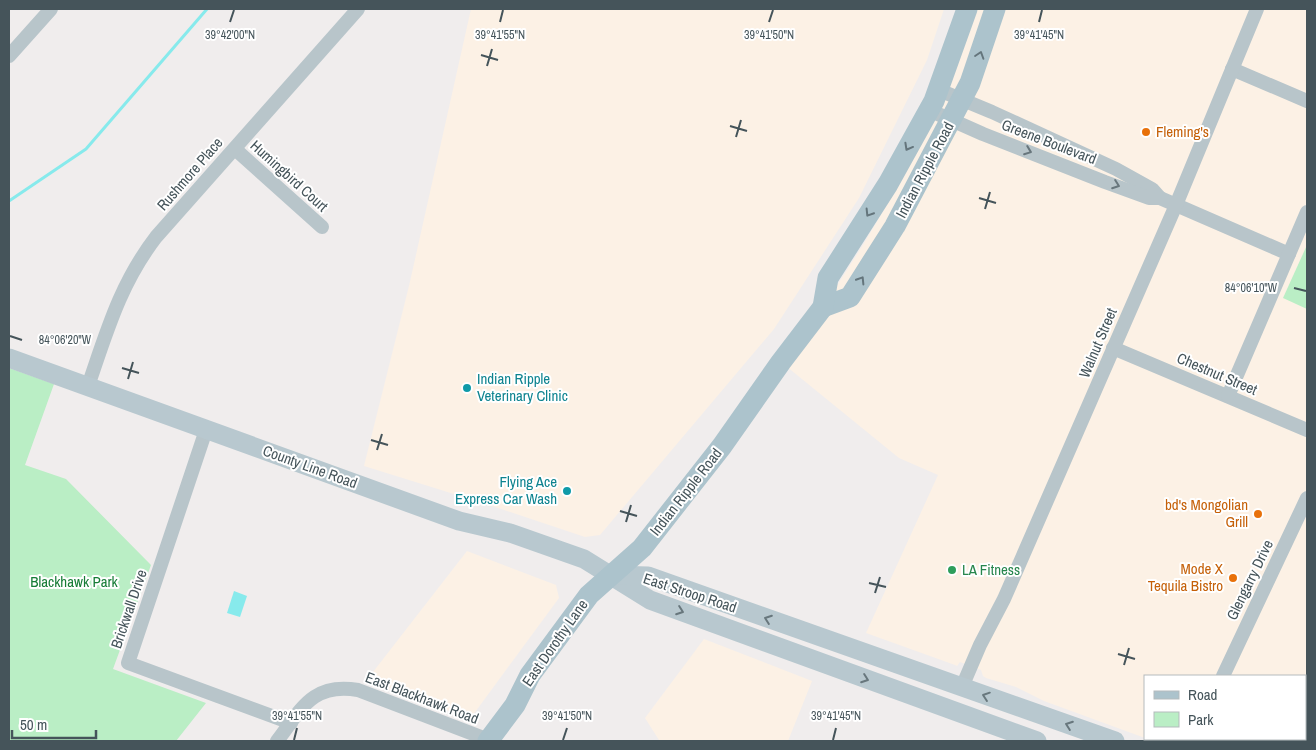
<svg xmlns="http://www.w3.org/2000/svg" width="1316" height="750" viewBox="0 0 1316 750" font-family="'Archivo Narrow',sans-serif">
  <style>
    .commercial { fill: #fcf1e5 }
    .green { fill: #baeec5 }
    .water { fill: #87eaec }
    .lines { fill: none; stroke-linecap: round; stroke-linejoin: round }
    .stream { stroke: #87eaec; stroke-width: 3 }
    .minor { stroke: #b8c5ca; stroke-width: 14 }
    .secondary { stroke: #b8c8cf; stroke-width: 19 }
    .primary { stroke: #acc3cc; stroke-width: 21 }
    .oneway { stroke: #64757c }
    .oneway2 { stroke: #68767c }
    .oneway3 { stroke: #68777d }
    .ticks { fill: none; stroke: #45545a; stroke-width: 2 }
    .food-dot { fill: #e8710a; stroke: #fff; stroke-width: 2 }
    .culture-dot { fill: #0f9aa8; stroke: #fff; stroke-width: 2 }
    .leisure-dot { fill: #2e9e5b; stroke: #fff; stroke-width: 2 }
    .labels { text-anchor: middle; stroke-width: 4; stroke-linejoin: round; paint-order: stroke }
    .food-label { font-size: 15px; fill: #c56008; stroke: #fff; text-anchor: end }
    .street-label { font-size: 15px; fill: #45545a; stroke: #fff }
    .culture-label { font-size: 15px; fill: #0d838f; stroke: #fff; text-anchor: start }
    .leisure-label { font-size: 15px; fill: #27864d; stroke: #fff; text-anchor: start }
    .park-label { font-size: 15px; fill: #167c36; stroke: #fff }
    .ticks-label { font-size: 12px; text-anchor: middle; fill: #45545a; stroke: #fff; stroke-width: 4; stroke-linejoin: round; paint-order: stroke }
  </style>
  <rect width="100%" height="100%" fill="#f0eded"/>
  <g class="commercial">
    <path d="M471,9H944L927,60L859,198L774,329L600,535L585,537L486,504L364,466L409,286Z"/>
    <path d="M977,9H1307V741H1217L1211,739H1305V676H1145V738L1044,701L1016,687L986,678L983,676L981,670L960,662L957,666L955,665L866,633L938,475L899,458L781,362L824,306L863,245L897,188Z"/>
    <path d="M467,551L556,585L559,598L470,719L366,681Z"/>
    <path d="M704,639L812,681L788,741H663L659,740L645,718Z"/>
  </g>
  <g class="green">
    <path d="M1307,245V309L1283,298Z"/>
    <path d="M9,368L54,384L25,465L66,479L151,565L113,669L206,703L176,741H9Z"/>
  </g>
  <path class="water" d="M234,591L247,596L240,617L227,613Z"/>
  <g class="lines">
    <path class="stream" d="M9,201L86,149L207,9"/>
    <g class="minor">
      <path d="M9,56L51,9"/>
      <path d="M1232,69L1307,101"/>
      <path d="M939,90L992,112L1116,169L1152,189L1160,198"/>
      <path d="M929,110L983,134L1105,182L1149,198H1160L1289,254"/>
      <path d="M235,149L322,227"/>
      <path d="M1113,348L1307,430"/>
      <path d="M88,386C107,331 120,284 156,237L358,9"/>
      <path d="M1228,396L1307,212"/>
      <path d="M206,430L128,663L291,723"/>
      <path d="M1223,676L1307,498"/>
      <path d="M962,687L980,645L1004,599L1176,205L1257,9"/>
      <path d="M277,741C301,710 312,682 358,690L489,740"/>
      <path d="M1195,741L1196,739"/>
    </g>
    <g class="secondary">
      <path d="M9,358L459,521L510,533L584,559L650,600L1037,741"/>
      <path d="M611,575L648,576L1115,741"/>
    </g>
    <g class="primary">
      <path d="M823,307L850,297L895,226L970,83L995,9"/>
      <path d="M488,741L515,705L530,675L589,595L642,548L722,446L781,362L823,307L828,278L888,184L934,101L967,9"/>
    </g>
  </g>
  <defs><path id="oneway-chevron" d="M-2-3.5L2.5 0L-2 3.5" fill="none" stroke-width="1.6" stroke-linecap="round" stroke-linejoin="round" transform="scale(1.25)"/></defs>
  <g class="oneway">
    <use href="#oneway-chevron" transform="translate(980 55) rotate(-72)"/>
    <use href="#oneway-chevron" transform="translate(908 147) rotate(119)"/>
    <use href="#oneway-chevron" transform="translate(869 213) rotate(122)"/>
    <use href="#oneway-chevron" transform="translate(861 280) rotate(-58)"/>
  </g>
  <g class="oneway2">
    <use href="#oneway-chevron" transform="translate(1028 151) rotate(21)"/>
    <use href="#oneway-chevron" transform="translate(1116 185) rotate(20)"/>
  </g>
  <g class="oneway3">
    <use href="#oneway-chevron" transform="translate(680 611) rotate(20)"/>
    <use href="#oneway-chevron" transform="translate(768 619) rotate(-160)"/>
    <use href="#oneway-chevron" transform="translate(865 679) rotate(20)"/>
    <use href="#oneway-chevron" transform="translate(986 696) rotate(-161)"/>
    <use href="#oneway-chevron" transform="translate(1069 725) rotate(-160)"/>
  </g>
  <path class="ticks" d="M230,22L234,10M500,22L503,10M769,22L773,10M1039,22L1042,10M481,55L498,60M487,66L492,49M730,126L747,131M736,137L741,120M979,198L996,203M985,209L990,192M1294,288L1306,291M10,336L22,340M122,368L139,373M128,379L133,362M371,440L388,445M377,450L382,434M620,511L637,516M626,522L631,505M869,583L886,587M875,593L880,577M1118,654L1135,659M1124,665L1129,648M294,740L297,728M563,740L567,728M833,740L836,728"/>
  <g class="food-dot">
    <circle cx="1146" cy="132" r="5"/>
    <circle cx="1258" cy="514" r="5"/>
    <circle cx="1233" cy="578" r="5"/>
  </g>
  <g class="culture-dot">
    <circle cx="467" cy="388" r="5"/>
    <circle cx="567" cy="491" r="5"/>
  </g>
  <circle class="leisure-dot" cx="952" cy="570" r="5"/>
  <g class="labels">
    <g class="food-label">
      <text x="1156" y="137" text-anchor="start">Fleming's</text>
      <text x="1248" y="510">bd's Mongolian<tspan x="1248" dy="17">Grill</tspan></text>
      <text x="1223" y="574">Mode X<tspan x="1223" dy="17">Tequila Bistro</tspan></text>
    </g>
    <g class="street-label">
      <text transform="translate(1049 142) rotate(21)" y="5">Greene Boulevard</text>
      <text transform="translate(925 170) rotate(-62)" y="5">Indian Ripple Road</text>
      <text transform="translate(190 174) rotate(-49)" y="5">Rushmore Place</text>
      <text transform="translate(289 176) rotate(42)" y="5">Humingbird Court</text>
      <text transform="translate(1098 343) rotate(-67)" y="5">Walnut Street</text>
      <text transform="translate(1217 374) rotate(23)" y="5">Chestnut Street</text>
      <text transform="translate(310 467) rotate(20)" y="5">County Line Road</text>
      <text transform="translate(686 492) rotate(-52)" y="5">Indian Ripple Road</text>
      <text transform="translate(1250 580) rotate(-64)" y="5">Glengarry Drive</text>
      <text transform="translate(690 593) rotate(18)" y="5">East Stroop Road</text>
      <text transform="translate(129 609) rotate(-71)" y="5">Brickwall Drive</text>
      <text transform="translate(555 643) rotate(-55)" y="5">East Dorothy Lane</text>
      <text transform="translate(422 698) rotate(21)" y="5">East Blackhawk Road</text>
    </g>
    <g class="culture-label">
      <text x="477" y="384">Indian Ripple<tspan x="477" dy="17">Veterinary Clinic</tspan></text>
      <text x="557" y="487" text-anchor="end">Flying Ace<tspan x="557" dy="17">Express Car Wash</tspan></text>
    </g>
    <g class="leisure-label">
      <text x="962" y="575">LA Fitness</text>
    </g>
    <g class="park-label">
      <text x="74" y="587">Blackhawk Park</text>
    </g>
  </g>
  <g class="ticks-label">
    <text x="230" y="39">39°42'00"N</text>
    <text x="500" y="39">39°41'55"N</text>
    <text x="769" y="39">39°41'50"N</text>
    <text x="1039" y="39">39°41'45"N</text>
    <text x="1251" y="292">84°06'10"W</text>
    <text x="65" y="344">84°06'20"W</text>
    <text x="297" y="720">39°41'55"N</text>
    <text x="567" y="720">39°41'50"N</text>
    <text x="836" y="720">39°41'45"N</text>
  </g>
  <rect width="1316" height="750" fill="none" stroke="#45545a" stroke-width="20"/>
  <rect x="1144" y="675" width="162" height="65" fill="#ffffff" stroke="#b5bbbd"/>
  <rect x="1154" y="691" width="25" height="8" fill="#acc3cc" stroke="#b5bbbd"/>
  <text x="1188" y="700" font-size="15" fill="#45545a">Road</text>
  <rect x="1154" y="712" width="25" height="15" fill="#baeec5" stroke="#b5bbbd"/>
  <text x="1188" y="725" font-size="15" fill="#45545a">Park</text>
  <path d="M12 730v8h84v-8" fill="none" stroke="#45545a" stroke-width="2.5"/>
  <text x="20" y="730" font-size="15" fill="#45545a" stroke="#ffffff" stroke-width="4" paint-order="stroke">50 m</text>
</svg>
